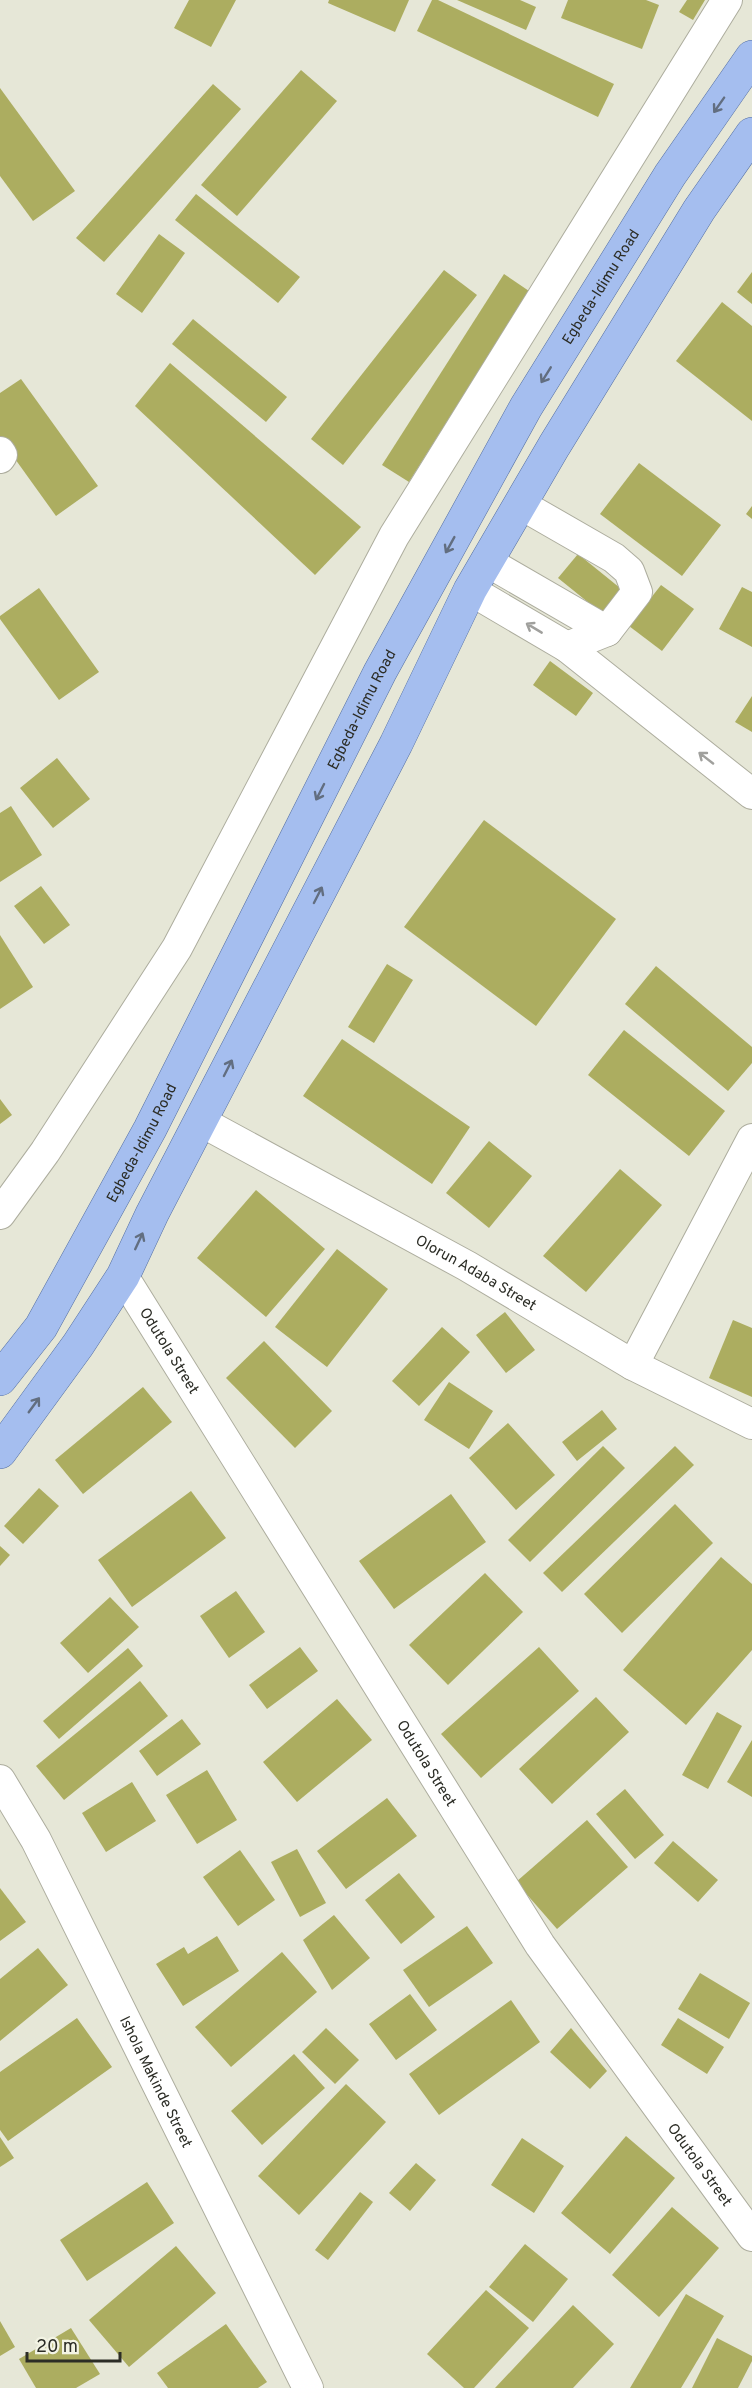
<svg xmlns="http://www.w3.org/2000/svg" width="752" height="2388" viewBox="0 0 752 2388" font-family="Overpass,sans-serif">
  <style>
    .building { fill: #acad60 }
    .lines { fill: none; stroke-linecap: round; stroke-linejoin: round }
    .minor-casing { stroke: #adad9e; stroke-width: 32 }
    .major-casing { stroke: #546fa2; stroke-width: 34 }
    .minor { stroke: #fff; stroke-width: 30 }
    .major { stroke: #a5beef; stroke-width: 33 }
    .oneway { stroke: #626e80 }
    .oneway2 { stroke: #a0a09d }
    .labels { text-anchor: middle; stroke-width: 5; stroke-linejoin: round; paint-order: stroke }
    .street-label { font-size: 15px; fill: #2c2d26; stroke: #f3f4e4 }
  </style>
  <rect width="100%" height="100%" fill="#e6e7d7"/>
  <g class="building">
    <path d="M189,0H236L211,47L174,28Z"/>
    <path d="M329,0H409L395,32L328,3Z"/>
    <path d="M432,0H438L614,84L598,117L417,31Z"/>
    <path d="M457,0H520L536,7L526,30Z"/>
    <path d="M568,0H646L659,5L642,49L561,18Z"/>
    <path d="M687,0H705L693,20L679,12Z"/>
    <path d="M301,70L337,101L237,216L201,185Z"/>
    <path d="M213,84L241,109L104,262L76,238Z"/>
    <path d="M0,88L75,191L33,221L0,176Z"/>
    <path d="M196,194L300,277L278,303L175,220Z"/>
    <path d="M159,234L185,253L142,313L116,294Z"/>
    <path d="M444,270L477,295L343,465L311,439Z"/>
    <path d="M752,272V304L737,292Z"/>
    <path d="M504,274L529,291L409,482L382,465Z"/>
    <path d="M722,302L752,326V421L676,361Z"/>
    <path d="M193,319L287,397L266,422L172,344Z"/>
    <path d="M170,363L361,527L315,575L135,406Z"/>
    <path d="M21,379L98,486L56,516L0,438V393Z"/>
    <path d="M639,463L721,525L682,576L600,514Z"/>
    <path d="M752,506V519L746,514Z"/>
    <path d="M578,554L630,596L610,620L558,578Z"/>
    <path d="M661,585L694,609L662,651L629,626Z"/>
    <path d="M742,587L752,592V647L719,629Z"/>
    <path d="M39,588L99,672L59,700L0,619V616Z"/>
    <path d="M550,661L593,693L576,716L533,685Z"/>
    <path d="M752,696V732L735,722Z"/>
    <path d="M57,758L90,799L53,828L20,788Z"/>
    <path d="M11,806L42,855L0,882V813Z"/>
    <path d="M484,820L616,919L536,1026L404,927Z"/>
    <path d="M41,886L70,925L44,944L14,906Z"/>
    <path d="M0,935L33,987L0,1009Z"/>
    <path d="M387,964L413,980L374,1043L348,1027Z"/>
    <path d="M656,966L752,1047V1063L728,1091L625,1004Z"/>
    <path d="M624,1030L725,1111L689,1156L588,1075Z"/>
    <path d="M342,1039L470,1127L432,1184L303,1096Z"/>
    <path d="M0,1099L12,1115L0,1124Z"/>
    <path d="M489,1141L532,1176L489,1228L446,1193Z"/>
    <path d="M620,1169L662,1205L586,1292L543,1256Z"/>
    <path d="M256,1190L325,1249L266,1317L197,1258Z"/>
    <path d="M337,1249L388,1289L327,1367L275,1327Z"/>
    <path d="M505,1312L535,1350L506,1373L476,1335Z"/>
    <path d="M733,1320L752,1328V1397L709,1378Z"/>
    <path d="M442,1327L470,1352L419,1406L392,1381Z"/>
    <path d="M264,1341L332,1411L295,1448L226,1378Z"/>
    <path d="M449,1382L493,1411L469,1449L424,1420Z"/>
    <path d="M143,1387L172,1422L83,1494L55,1460Z"/>
    <path d="M602,1410L617,1429L577,1461L562,1442Z"/>
    <path d="M508,1423L555,1475L516,1510L469,1458Z"/>
    <path d="M603,1446L625,1468L530,1562L508,1540Z"/>
    <path d="M675,1446L694,1465L562,1592L543,1573Z"/>
    <path d="M39,1488L59,1506L23,1544L4,1526Z"/>
    <path d="M191,1491L226,1538L132,1607L98,1560Z"/>
    <path d="M451,1494L486,1542L394,1609L359,1561Z"/>
    <path d="M675,1504L713,1543L622,1633L584,1594Z"/>
    <path d="M0,1546L10,1555L0,1566Z"/>
    <path d="M721,1557L752,1584V1650L686,1725L623,1670Z"/>
    <path d="M485,1573L523,1612L448,1685L409,1645Z"/>
    <path d="M236,1591L265,1632L229,1658L200,1616Z"/>
    <path d="M110,1597L139,1627L88,1673L60,1643Z"/>
    <path d="M300,1647L318,1671L267,1709L249,1685Z"/>
    <path d="M539,1647L579,1691L481,1778L441,1734Z"/>
    <path d="M128,1648L143,1666L59,1739L43,1721Z"/>
    <path d="M140,1681L168,1716L64,1800L36,1766Z"/>
    <path d="M596,1697L629,1732L552,1804L519,1769Z"/>
    <path d="M337,1699L372,1740L297,1802L263,1762Z"/>
    <path d="M717,1712L742,1726L708,1789L682,1775Z"/>
    <path d="M182,1719L201,1744L157,1776L139,1751Z"/>
    <path d="M752,1740V1797L727,1782Z"/>
    <path d="M207,1770L237,1820L197,1844L166,1795Z"/>
    <path d="M132,1782L156,1821L106,1852L82,1813Z"/>
    <path d="M625,1789L664,1835L635,1859L596,1814Z"/>
    <path d="M387,1798L417,1836L346,1889L317,1851Z"/>
    <path d="M587,1820L628,1867L557,1929L516,1882Z"/>
    <path d="M673,1841L718,1880L698,1902L654,1863Z"/>
    <path d="M297,1849L326,1903L300,1917L271,1862Z"/>
    <path d="M240,1850L275,1900L238,1926L203,1877Z"/>
    <path d="M399,1873L435,1917L401,1944L365,1900Z"/>
    <path d="M0,1888L26,1922L0,1941Z"/>
    <path d="M334,1915L370,1958L332,1990L303,1940Z"/>
    <path d="M467,1926L493,1963L429,2007L403,1970Z"/>
    <path d="M217,1936L239,1971L183,2006L156,1964L184,1947L188,1954Z"/>
    <path d="M38,1948L68,1985L0,2041V1979Z"/>
    <path d="M282,1952L317,1992L231,2067L195,2027Z"/>
    <path d="M700,1973L750,2003L729,2039L678,2009Z"/>
    <path d="M410,1994L437,2030L396,2060L369,2024Z"/>
    <path d="M511,2000L540,2042L439,2115L409,2074Z"/>
    <path d="M77,2018L112,2067L8,2141L0,2130V2072Z"/>
    <path d="M678,2018L724,2047L707,2074L661,2045Z"/>
    <path d="M326,2028L359,2060L335,2084L302,2052Z"/>
    <path d="M571,2028L607,2071L590,2089L550,2052Z"/>
    <path d="M294,2054L325,2088L262,2145L231,2111Z"/>
    <path d="M346,2084L386,2122L299,2215L258,2176Z"/>
    <path d="M626,2136L675,2178L610,2254L561,2213Z"/>
    <path d="M0,2137L14,2158L0,2167Z"/>
    <path d="M522,2138L564,2166L534,2213L491,2185Z"/>
    <path d="M416,2163L436,2180L410,2211L389,2193Z"/>
    <path d="M147,2182L174,2223L87,2281L60,2240Z"/>
    <path d="M360,2192L373,2202L328,2260L315,2250Z"/>
    <path d="M672,2207L719,2248L659,2317L612,2275Z"/>
    <path d="M525,2244L568,2279L533,2322L489,2287Z"/>
    <path d="M176,2246L216,2293L129,2367L89,2320Z"/>
    <path d="M486,2290L529,2328L474,2388H464L427,2354Z"/>
    <path d="M686,2294L724,2316L681,2388H630Z"/>
    <path d="M573,2305L614,2344L573,2388H495Z"/>
    <path d="M0,2321L15,2347L0,2356Z"/>
    <path d="M226,2324L267,2382L258,2388H168L157,2373Z"/>
    <path d="M71,2328L100,2374L76,2388H36L19,2359Z"/>
    <path d="M717,2338L752,2356V2361L738,2388H692Z"/>
  </g>
  <g class="lines">
    <defs>
      <g id="minor">
        <path d="M0,452L2,455L0,458"/>
        <path d="M520,504L614,558L629,571L637,592L607,631L567,647"/>
        <path d="M486,561L607,631"/>
        <path d="M470,590L567,647L752,794"/>
        <path id="s1" d="M200,1121L467,1266L633,1365L752,1424"/>
        <path d="M0,1214L45,1152L177,948L394,536L727,0"/>
        <path id="s2" d="M123,1276L540,1945L752,2236"/>
        <path d="M633,1365L752,1139"/>
        <path id="s3" d="M0,1780L36,1840L308,2388"/>
      </g>
      <g id="major">
        <path id="s4" d="M0,1379L41,1327L150,1129L380,672L526,407L670,175L752,57"/>
        <path d="M0,1452L78,1345L123,1276L152,1214L396,744L470,590L554,446L699,210L752,134"/>
      </g>
    </defs>
    <use href="#minor" class="minor-casing"/>
    <use href="#major" class="major-casing"/>
    <use href="#minor" class="minor"/>
    <use href="#major" class="major"/>
  </g>
  <defs><path id="oneway-shaft" d="M-6 0H5M1.5-3L5.5 0L1.5 3" fill="none" stroke-width="1.6" stroke-linecap="round" stroke-linejoin="round" transform="scale(1.5)"/></defs>
  <g class="oneway">
    <use href="#oneway-shaft" transform="translate(719 105) rotate(125)"/>
    <use href="#oneway-shaft" transform="translate(546 375) rotate(122)"/>
    <use href="#oneway-shaft" transform="translate(450 545) rotate(119)"/>
    <use href="#oneway-shaft" transform="translate(320 792) rotate(117)"/>
    <use href="#oneway-shaft" transform="translate(318 895) rotate(-63)"/>
    <use href="#oneway-shaft" transform="translate(228 1068) rotate(-63)"/>
    <use href="#oneway-shaft" transform="translate(139 1241) rotate(-65)"/>
    <use href="#oneway-shaft" transform="translate(34 1405) rotate(-54)"/>
  </g>
  <g class="oneway2">
    <use href="#oneway-shaft" transform="translate(534 628) rotate(-149)"/>
    <use href="#oneway-shaft" transform="translate(706 758) rotate(-142)"/>
  </g>
  <g class="labels">
    <g class="street-label">
      <text dy="5" stroke="none"><textPath href="#s4" startOffset="1248">Egbeda-Idimu Road</textPath></text>
      <text dy="5" stroke="none"><textPath href="#s4" startOffset="762">Egbeda-Idimu Road</textPath></text>
      <text dy="5" stroke="none"><textPath href="#s4" startOffset="276">Egbeda-Idimu Road</textPath></text>
      <text dy="5" stroke="none"><textPath href="#s1" startOffset="315">Olorun Adaba Street</textPath></text>
      <text dy="5" stroke="none"><textPath href="#s2" startOffset="88">Odutola Street</textPath></text>
      <text dy="5" stroke="none"><textPath href="#s2" startOffset="574">Odutola Street</textPath></text>
      <text dy="5" stroke="none"><textPath href="#s3" startOffset="340">Ishola Makinde Street</textPath></text>
      <text dy="5" stroke="none"><textPath href="#s2" startOffset="1060">Odutola Street</textPath></text>
    </g>
  </g>
  <path d="M27 2352v9h93v-9" fill="none" stroke="#2c2d26" stroke-width="3"/>
  <text x="36" y="2352" font-size="18" fill="#2c2d26" stroke="#f3f4e4" stroke-width="4.5" paint-order="stroke">20 m</text>
</svg>
